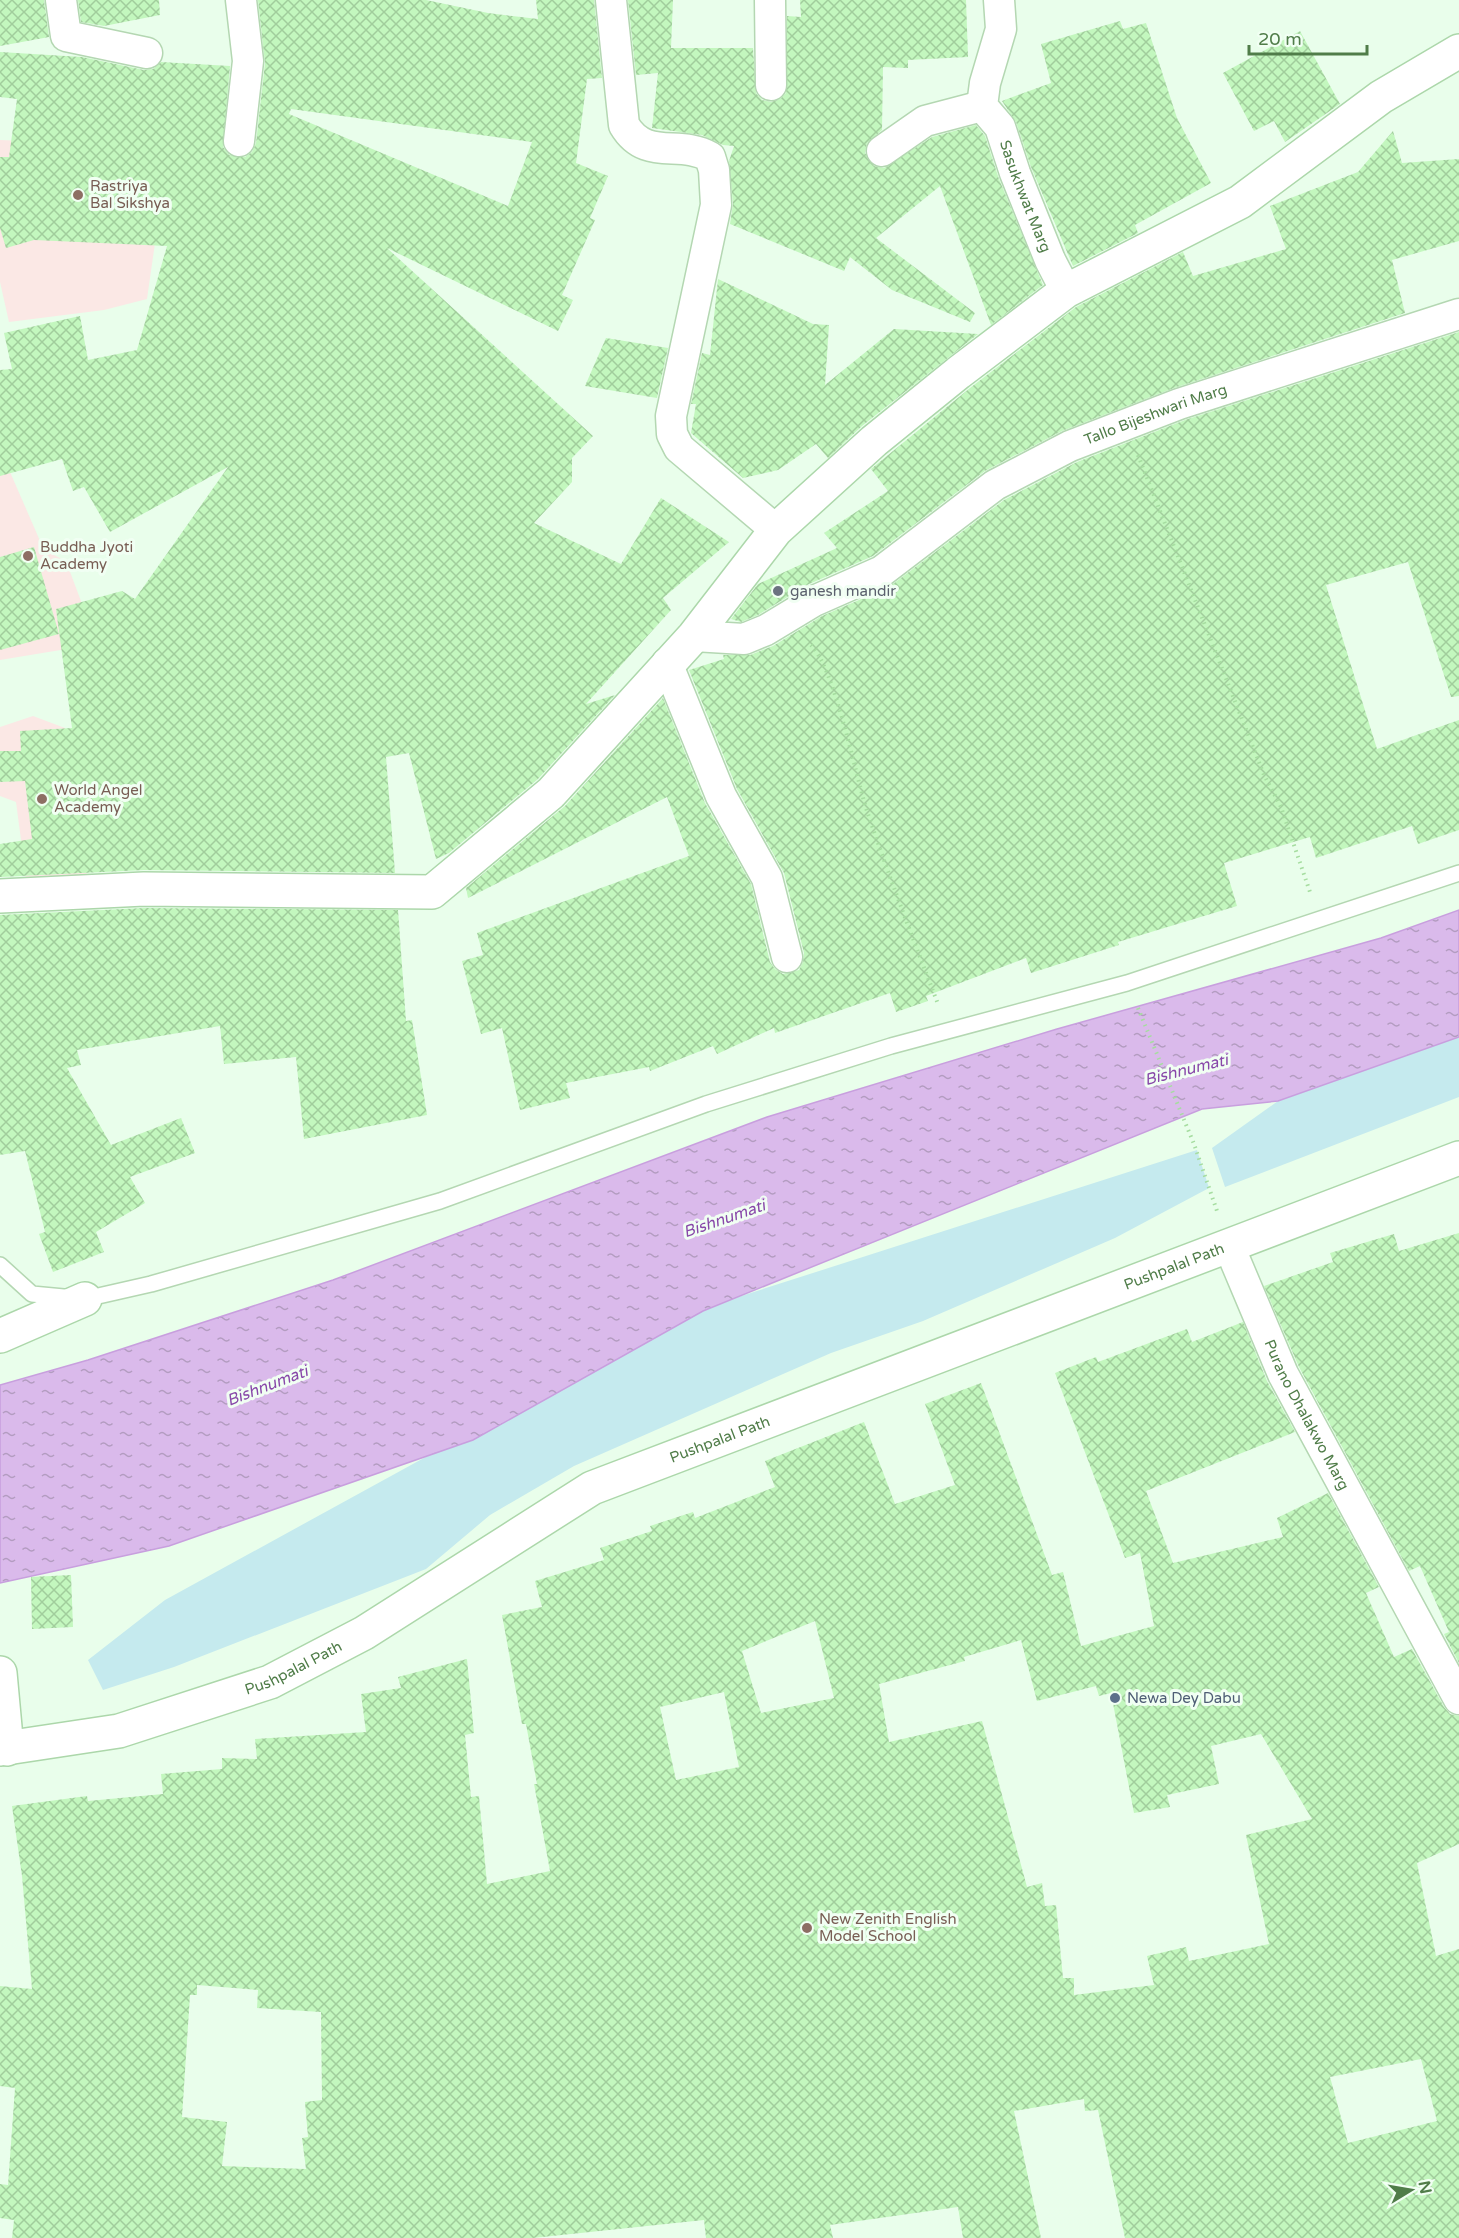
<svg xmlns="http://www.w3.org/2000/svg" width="1459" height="2238" viewBox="0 0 1459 2238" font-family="'Varela Round',sans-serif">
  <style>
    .education { fill: #fbe8e5 }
    .grass { fill: #c5eaee }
    .water { fill: url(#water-ripples); stroke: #c89fde; stroke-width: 1.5 }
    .building { fill: url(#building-cross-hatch); fill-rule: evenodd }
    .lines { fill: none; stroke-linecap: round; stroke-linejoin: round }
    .lane-casing { stroke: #b4d7b2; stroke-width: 18 }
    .street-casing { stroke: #b4d7b2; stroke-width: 33 }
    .secondary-casing { stroke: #acd7aa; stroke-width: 36 }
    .path { stroke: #a6dda0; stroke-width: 4; stroke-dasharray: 1.5 4.5; stroke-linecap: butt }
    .lane { stroke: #fff; stroke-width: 15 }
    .street { stroke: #fff; stroke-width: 30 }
    .secondary { stroke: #fff; stroke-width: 33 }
    .education-dot { fill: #8d6e63; stroke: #f1fff3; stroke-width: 2 }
    .worship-dot { fill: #6b7280; stroke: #f1fff3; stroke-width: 2 }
    .service-dot { fill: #5c6f8a; stroke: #f1fff3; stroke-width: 2 }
    .labels { text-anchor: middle; stroke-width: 6; stroke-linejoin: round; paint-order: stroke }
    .education-label { font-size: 15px; fill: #785e54; stroke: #f1fff3; text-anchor: start }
    .street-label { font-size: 15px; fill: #507d49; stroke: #f1fff3 }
    .worship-label { font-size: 15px; fill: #5b616d; stroke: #f1fff3; text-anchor: start }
    .service-label { font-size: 15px; fill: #4e5e75; stroke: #f1fff3; text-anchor: start }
    .water-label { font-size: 16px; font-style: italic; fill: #8848a9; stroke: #f1fff3 }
  </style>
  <defs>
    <pattern id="water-ripples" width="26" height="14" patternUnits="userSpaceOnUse" patternTransform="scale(1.5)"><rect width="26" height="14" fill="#dabaeb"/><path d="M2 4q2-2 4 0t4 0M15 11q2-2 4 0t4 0" fill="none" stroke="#b39cc0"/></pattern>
    <pattern id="building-cross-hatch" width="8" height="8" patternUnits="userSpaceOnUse" patternTransform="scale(1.5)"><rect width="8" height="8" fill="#c3f7be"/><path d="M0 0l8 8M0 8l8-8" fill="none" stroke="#a1cd9c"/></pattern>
  </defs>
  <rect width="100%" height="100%" fill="#e9feeb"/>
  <g class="education">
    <path d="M0,140L155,146V243L147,299L104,310L9,322L0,282Z"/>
    <path d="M0,449L44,550L66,561L97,644L0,660Z"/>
    <path d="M33,716L65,728L87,876L27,885L16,802L0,796V727Z"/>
  </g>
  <g class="grass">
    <path d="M1459,1037V1097L1225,1187L1212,1148L1278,1101Z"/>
    <path d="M1197,1150L1209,1188L1115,1238L923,1321L831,1353L574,1466L490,1515L426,1569L174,1667L103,1690L88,1660L165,1600L688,1313Z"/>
  </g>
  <path class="water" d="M1459,910V1037L1278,1101L1202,1109L703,1311L473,1440L169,1546L0,1583V1385L88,1360L333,1280L767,1117L1057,1029L1381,938Z"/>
  <g class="building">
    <path d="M0,0H44L49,37L0,46Z"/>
    <path d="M78,0H159L160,15L104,26L81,22Z"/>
    <path d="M258,0H426L488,13L538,19L536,0H594L602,78L587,79L576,163L608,176L590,218L595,220L562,295L573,300L558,331L387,248L593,436L572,458V482L534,523L621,564L661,498L729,542L663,598L671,610L586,704L615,695L538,779L449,853L436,859L409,753L386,757L395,873L144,870L0,877V844L32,839L25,781L0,782V751H21L20,731L72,728L56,609L122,591L135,599L228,467L110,532L84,487L73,491L62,459L0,476V370L12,369L4,333L80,316L88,360L137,350L167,246L34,240L6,248L0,228V157H9L17,99L0,97V52L82,57L144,70L153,69L161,62L230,66L223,147L229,155L245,157L252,152L256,143L265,63ZM291,109L532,142L508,206L289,114Z"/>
    <path d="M628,0H673L671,48H753L756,93L762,100L771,102L780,99L786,93L787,16L801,17L800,0H966L968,57L908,60V68L883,67L882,130L867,143L865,153L874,166L884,168L932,137L976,125L985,136L999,179L1043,285L991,325L940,186L876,238L975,313L970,322L892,290L850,257L844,271L730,224L733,204L729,161L734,146L723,145L702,135L652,128L658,73L636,75Z"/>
    <path d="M1120,21L1123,29L1146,23L1177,118L1211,183L1135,225L1138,233L1073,266L1031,167L1016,122L1002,101L1051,83L1041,44Z"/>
    <path d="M1300,31L1340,104L1285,142L1274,121L1254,131L1223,73Z"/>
    <path d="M1393,131L1402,163L1459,159V241L1392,260L1405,313L1174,388L1062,431L985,471L873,556L807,585L758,615L741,622L731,619L758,584L837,548L824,533L888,491L871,469L970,388L1076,307L1183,252L1193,276L1286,249L1270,206L1358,172Z"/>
    <path d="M718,279L813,324L829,325L825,385L894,329L978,334L862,426L828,458L816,444L778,470L743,478L691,433L696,404H691L702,353L710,355Z"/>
    <path d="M1459,332V696L1451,697L1408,562L1326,585L1377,749L1459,720V830L1418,844L1412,826L1316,858L1310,837L1224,863L1237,906L1118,942L1119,945L1031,973L1026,958L926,996L928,1001L896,1012L890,993L775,1033L774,1028L717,1054L713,1046L650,1071L649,1067L566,1083L570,1098L520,1110L502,1028L481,1034L462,961L483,955L477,933L689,856L667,797L468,898L466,888L565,806L663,698L705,803L751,884L770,962L775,969L783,974L799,970L803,962L804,953L784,873L737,789L689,670L724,659L723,655H750L773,646L822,616L889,587L1004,500L1077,462L1185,420Z"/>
    <path d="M606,338L668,348L657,398L585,386Z"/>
    <path d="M34,547L59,634L0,650V557Z"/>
    <path d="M144,908L398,910L406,1021L412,1020L427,1115L304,1139L296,1057L224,1064L220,1026L77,1050L81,1065L67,1068L111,1145L181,1118L195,1153L130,1177L145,1203L96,1232L104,1252L53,1272L39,1234L45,1232L25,1151L0,1155V915Z"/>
    <path d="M1459,1233V1663L1444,1634L1449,1632L1420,1566L1409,1571L1299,1367L1264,1286L1333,1262L1330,1253L1394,1234L1399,1251Z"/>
    <path d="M1243,1322L1267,1381L1295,1432L1146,1491L1173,1563L1283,1537L1277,1518L1328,1493L1379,1587L1366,1593L1394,1657L1412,1649L1444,1707L1450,1714L1459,1716V1844L1417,1863L1436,1956L1459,1949V2238H1125L1098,2110L1085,2111L1084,2099L1014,2111L1041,2238H963L958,2207L830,2225L833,2238H706L704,2220L533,2238H12L14,2220L0,2218V2184L8,2185L15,2088L0,2086V1986L32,1989L22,1876L12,1806L87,1796L88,1801L163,1794L161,1774L222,1769V1758L257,1759L255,1739L366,1732L361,1694L401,1688L398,1677L467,1659L474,1733L465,1735L471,1797L479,1796L487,1884L550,1871L534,1784H537L526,1724H522L502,1615L542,1607L535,1581L604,1560L600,1548L652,1531L650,1526L693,1512L695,1518L775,1487L765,1461L864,1422L895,1504L955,1485L925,1404L981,1383L1052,1575L1063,1572L1081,1646L1154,1626L1140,1553L1125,1558L1055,1373L1096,1357L1098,1362L1187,1329L1192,1342ZM815,1621L834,1698L761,1713L742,1651ZM1021,1640L1037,1701L1096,1686L1099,1696L1111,1693L1134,1813L1170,1807L1167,1795L1219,1784L1211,1746L1261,1734L1312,1819L1246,1835L1269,1944L1189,1961L1186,1947L1147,1956L1154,1985L1074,1995V1978H1063L1056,1905L1045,1906L1042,1883L1027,1887L982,1721L889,1742L879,1684L965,1661L964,1657ZM724,1692L739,1767L676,1780L660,1707ZM197,1985L258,1990L257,2008L321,2012L322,2100L305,2102L308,2137L302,2138L306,2169L222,2166L227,2122L182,2117L190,1995H197ZM1421,2059L1437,2121L1348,2143L1330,2077Z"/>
    <path d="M71,1575L73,1627L32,1629L31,1577Z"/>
  </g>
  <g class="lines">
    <defs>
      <path id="lane" d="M0,1265L32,1294L85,1299L151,1284L440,1201L706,1104L891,1046L1127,983L1459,873"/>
      <g id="street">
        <path d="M61,0L66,36L147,53"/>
        <path d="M611,0L624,125C646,162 679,139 710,157L714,170L716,205L671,416L672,434L679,448L776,530"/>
        <path d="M770,0L771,85"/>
        <path id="s1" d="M999,0L1001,29L985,83L982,106L1000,127L1015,173L1050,260L1066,291"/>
        <path d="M239,141L248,61L241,0"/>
        <path d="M882,151L925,121L982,106"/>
        <path id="s2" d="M694,636L744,639L766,630L814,601L882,571L995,485L1070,446L1179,404L1459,314"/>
        <path d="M667,663L721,796L767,878L787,957"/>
        <path id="s3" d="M1229,1246L1283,1374L1459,1699"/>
      </g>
      <g id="secondary">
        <path d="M0,896L144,889L432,892L551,793L694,636L776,530L874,441L958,373L1066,291L1240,202L1381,97L1459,51"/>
        <path d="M0,1336L85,1299"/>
        <path d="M0,1673L7,1749"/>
        <path id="s4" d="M0,1749L119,1731L270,1682L364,1633L592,1488L1459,1158"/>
      </g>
    </defs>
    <use href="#lane" class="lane-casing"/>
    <use href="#street" class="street-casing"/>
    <use href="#secondary" class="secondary-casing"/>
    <g class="path">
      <path d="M1138,455L1264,775L1281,807L1311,895"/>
      <path d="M811,645C834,667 855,772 866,808C888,874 913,939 938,1004"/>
      <path d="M1138,1008L1194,1144L1217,1211"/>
    </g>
    <use href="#lane" class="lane"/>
    <use href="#street" class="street"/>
    <use href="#secondary" class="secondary"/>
  </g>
  <g class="education-dot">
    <circle cx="78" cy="195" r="6"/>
    <circle cx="28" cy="556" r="6"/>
    <circle cx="42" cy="799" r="6"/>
    <circle cx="807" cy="1928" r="6"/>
  </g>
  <circle class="worship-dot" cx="778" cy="591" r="6"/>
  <circle class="service-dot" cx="1115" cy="1698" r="6"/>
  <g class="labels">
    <g class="education-label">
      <text x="90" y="191">Rastriya<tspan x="90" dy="17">Bal Sikshya</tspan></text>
      <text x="40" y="552">Buddha Jyoti<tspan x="40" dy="17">Academy</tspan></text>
      <text x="54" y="795">World Angel<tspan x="54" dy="17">Academy</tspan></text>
      <text x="819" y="1924">New Zenith English<tspan x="819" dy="17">Model School</tspan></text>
    </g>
    <g class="street-label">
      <text dy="5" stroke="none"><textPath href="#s1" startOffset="210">Sasukhwat Marg</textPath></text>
      <text dy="5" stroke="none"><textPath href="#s2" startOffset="522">Tallo Bijeshwari Marg</textPath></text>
      <text dy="5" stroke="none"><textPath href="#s4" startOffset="1278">Pushpalal Path</textPath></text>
      <text dy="5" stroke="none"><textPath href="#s3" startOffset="186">Purano Dhalakwo Marg</textPath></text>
      <text dy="5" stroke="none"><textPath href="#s4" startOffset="792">Pushpalal Path</textPath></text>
      <text dy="5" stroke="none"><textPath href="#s4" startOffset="306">Pushpalal Path</textPath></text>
    </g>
    <g class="worship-label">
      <text x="790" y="596">ganesh mandir</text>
    </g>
    <g class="service-label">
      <text x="1127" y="1703">Newa Dey Dabu</text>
    </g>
    <g class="water-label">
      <text transform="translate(1186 1069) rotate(-14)" y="6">Bishnumati</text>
      <text transform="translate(724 1218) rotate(-19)" y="6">Bishnumati</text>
      <text transform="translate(267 1385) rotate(-21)" y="6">Bishnumati</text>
    </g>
  </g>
  <g transform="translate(1411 2190) rotate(79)" stroke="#f1fff3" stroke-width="4.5" paint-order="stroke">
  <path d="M0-4.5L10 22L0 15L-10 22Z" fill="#507d49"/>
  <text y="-9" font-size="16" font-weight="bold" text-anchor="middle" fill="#507d49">N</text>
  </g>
  <path d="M1249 45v9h118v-9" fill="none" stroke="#507d49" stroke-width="3"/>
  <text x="1258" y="45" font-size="18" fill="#507d49" stroke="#f1fff3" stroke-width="4.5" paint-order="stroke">20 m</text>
</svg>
